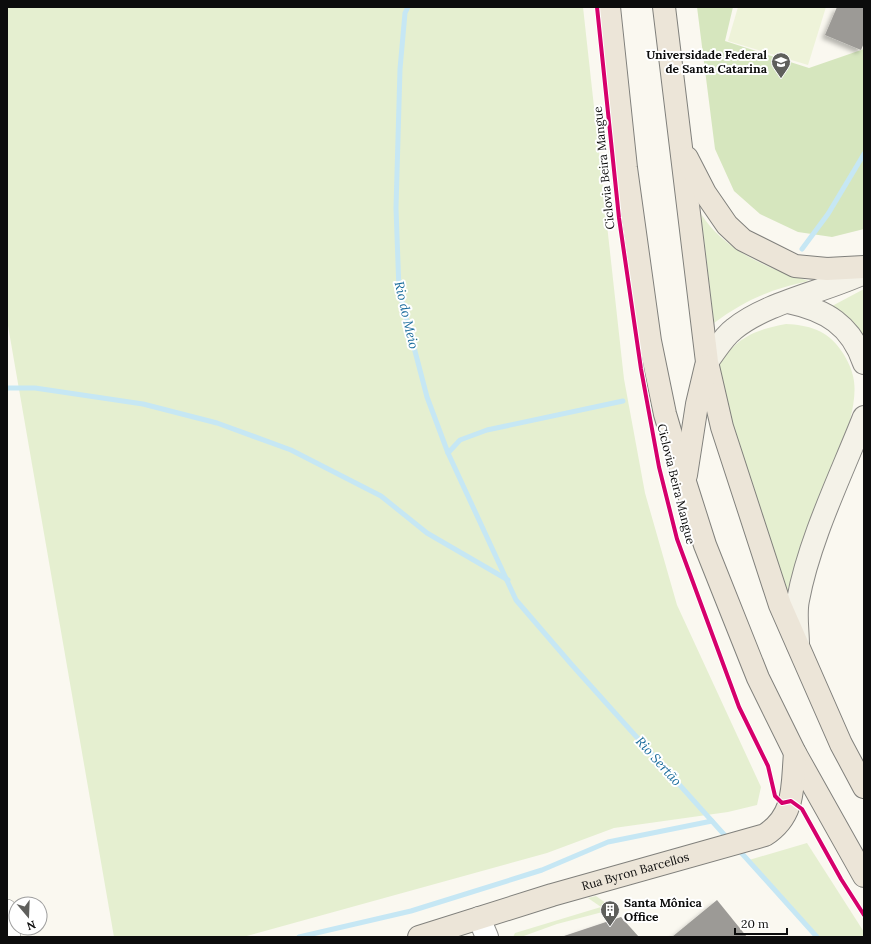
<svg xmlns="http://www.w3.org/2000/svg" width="871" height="944" viewBox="0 0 871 944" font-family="Lora,serif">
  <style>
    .green { fill: #e5efd0 }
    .forest { fill: #d6e6be }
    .pitch { fill: #eef3d9 }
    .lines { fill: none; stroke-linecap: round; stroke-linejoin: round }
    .stream { stroke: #c6e7f4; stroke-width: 5 }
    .building { fill: #9c9a96; filter: url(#shadow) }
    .minor-casing { stroke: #93928f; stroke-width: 20 }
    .tertiary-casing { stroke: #93928f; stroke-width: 24 }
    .secondary-casing { stroke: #8a8985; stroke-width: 24 }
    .primary-casing { stroke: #80807c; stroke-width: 24 }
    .minor { stroke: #fefefd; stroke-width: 19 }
    .tertiary { stroke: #fefefd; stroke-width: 22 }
    .secondary { stroke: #f4f2e8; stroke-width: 22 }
    .primary { stroke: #ece5d8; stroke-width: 22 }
    .cycleway-casing { stroke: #fff; stroke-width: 6 }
    .cycleway { stroke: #d6006c; stroke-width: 4 }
    .labels { text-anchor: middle; stroke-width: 4; stroke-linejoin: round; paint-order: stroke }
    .poi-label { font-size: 12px; font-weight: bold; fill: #0c0c0c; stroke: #fff; text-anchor: end }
    .street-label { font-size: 12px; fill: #0c0c0c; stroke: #fff }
    .water-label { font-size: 13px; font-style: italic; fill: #176a9b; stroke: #fff }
  </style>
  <defs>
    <filter id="shadow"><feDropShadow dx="-3.5" dy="3.5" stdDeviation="2" flood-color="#0004"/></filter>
  </defs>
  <rect width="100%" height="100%" fill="#faf8f0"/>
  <g class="green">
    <path d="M7,7H583L624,379L645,493L677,605L761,787L757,805L728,812L614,828L547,853L243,937H114L7,320Z"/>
    <path d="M701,214C726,252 767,268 809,281C771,289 745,300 714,323Z"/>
    <path d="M864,289V339L849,321L832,306Z"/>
    <path d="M786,324C808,325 827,330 840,349C846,357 851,367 853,376C862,411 829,476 816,509C804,539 793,567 786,598L726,411L718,365C737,338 753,330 786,324Z"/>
    <path d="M807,843L864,932V937H819L749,860Z"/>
    <path d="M596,896L614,909L557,924L521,937H513L515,933L601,907L588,898Z"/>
  </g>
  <path class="forest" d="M697,7H733L725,41L809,68L864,49V229L832,237L798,232L760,214L734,191L715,149Z"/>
  <path class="pitch" d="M738,7H826L808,65L728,41Z"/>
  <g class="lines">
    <g class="stream">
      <path d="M408,7L405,13L400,69L396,208L399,290L427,397L448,453L516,600L572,665L729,840"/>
      <path d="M802,249L828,214L864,154"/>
      <path d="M7,388H35L143,404L217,423L291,450L381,496L427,533L508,580"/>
      <path d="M448,453L460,440L487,430L623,401"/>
      <path d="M737,848L817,937"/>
      <path d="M299,937L411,911L542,870L608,842L712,821"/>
    </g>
  </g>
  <g class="building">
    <path d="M837,7H864V43L861,50L825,35Z"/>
    <path d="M717,900L747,937H672Z"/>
    <path d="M621,917L639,937H561Z"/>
  </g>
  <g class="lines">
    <defs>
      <path id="minor" d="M7,909L11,937"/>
      <path id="tertiary" d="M479,918L487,937"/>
      <g id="secondary">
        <path d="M788,302C826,310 851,325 864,363"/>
        <path d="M707,362C715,352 723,337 734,329C767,302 824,292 864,273"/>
        <path d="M798,645C798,631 795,614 798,600C809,540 842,473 864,417"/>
      </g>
      <g id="primary">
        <path d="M609,7L626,168L650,341L665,414L685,482L705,545L758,678L795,753L864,876"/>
        <path d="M664,7L707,362L722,427L780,605L841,744L864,787"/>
        <path d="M687,158L705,193L727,225L743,240L795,266L827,269L864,267"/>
        <path d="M686,475L697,404L706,366"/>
        <path id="s1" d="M419,937L552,895L765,835C796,815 792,786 795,753"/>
      </g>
    </defs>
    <use href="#minor" class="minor-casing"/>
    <use href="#tertiary" class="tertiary-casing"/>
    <use href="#secondary" class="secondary-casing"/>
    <use href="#primary" class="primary-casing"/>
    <use href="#minor" class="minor"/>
    <use href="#tertiary" class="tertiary"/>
    <use href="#secondary" class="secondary"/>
    <use href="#primary" class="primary"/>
    <defs>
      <path id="cycleway" d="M597,7L619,218L641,369L659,467L677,539L739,707L768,766L775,796L782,803L791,801L802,809L841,879L864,915"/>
    </defs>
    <use href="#cycleway" class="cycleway-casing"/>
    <use href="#cycleway" class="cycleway"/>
  </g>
  <defs>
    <symbol id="university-pin" viewBox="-11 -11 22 30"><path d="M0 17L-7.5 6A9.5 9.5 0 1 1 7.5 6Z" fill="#5f5f5c" stroke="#fff"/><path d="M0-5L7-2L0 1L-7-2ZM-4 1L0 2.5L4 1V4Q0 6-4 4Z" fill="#fff"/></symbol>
    <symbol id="building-pin" viewBox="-11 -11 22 30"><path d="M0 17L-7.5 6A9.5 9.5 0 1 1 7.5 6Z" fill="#5f5f5c" stroke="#fff"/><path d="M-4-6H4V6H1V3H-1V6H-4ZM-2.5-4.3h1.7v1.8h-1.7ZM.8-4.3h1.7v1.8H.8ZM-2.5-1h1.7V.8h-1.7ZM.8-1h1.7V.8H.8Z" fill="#fff"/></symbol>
  </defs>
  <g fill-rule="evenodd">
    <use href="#university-pin" x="770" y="51" width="22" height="30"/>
    <use href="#building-pin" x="599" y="899" width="22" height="30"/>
  </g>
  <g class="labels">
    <g class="poi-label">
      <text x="767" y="59">Universidade Federal<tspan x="767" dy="14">de Santa Catarina</tspan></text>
      <text x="624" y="907" text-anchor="start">Santa Mônica<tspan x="624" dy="14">Office</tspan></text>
    </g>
    <g class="street-label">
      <text transform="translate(604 168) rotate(-96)" y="4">Ciclovia Beira Mangue</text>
      <text transform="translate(676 484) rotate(76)" y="4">Ciclovia Beira Mangue</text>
      <text dy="4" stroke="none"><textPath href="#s1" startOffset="226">Rua Byron Barcellos</textPath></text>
    </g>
    <g class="water-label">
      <text transform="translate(407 315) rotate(77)" y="5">Rio do Meio</text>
      <text transform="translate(659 761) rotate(48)" y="5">Rio Sertão</text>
    </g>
  </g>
  <rect width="871" height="944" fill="none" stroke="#0c0c0c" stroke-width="16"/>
  <g transform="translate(28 916) rotate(161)"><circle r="19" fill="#ffffff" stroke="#9e9e9e"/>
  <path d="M0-3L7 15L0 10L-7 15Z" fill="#5f5f5c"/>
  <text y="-6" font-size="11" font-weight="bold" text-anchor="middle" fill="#0c0c0c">N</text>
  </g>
  <path d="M735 928v6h52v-6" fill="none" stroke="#0c0c0c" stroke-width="2"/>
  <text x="741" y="928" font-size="12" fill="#0c0c0c" stroke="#ffffff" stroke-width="3" paint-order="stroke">20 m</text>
</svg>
